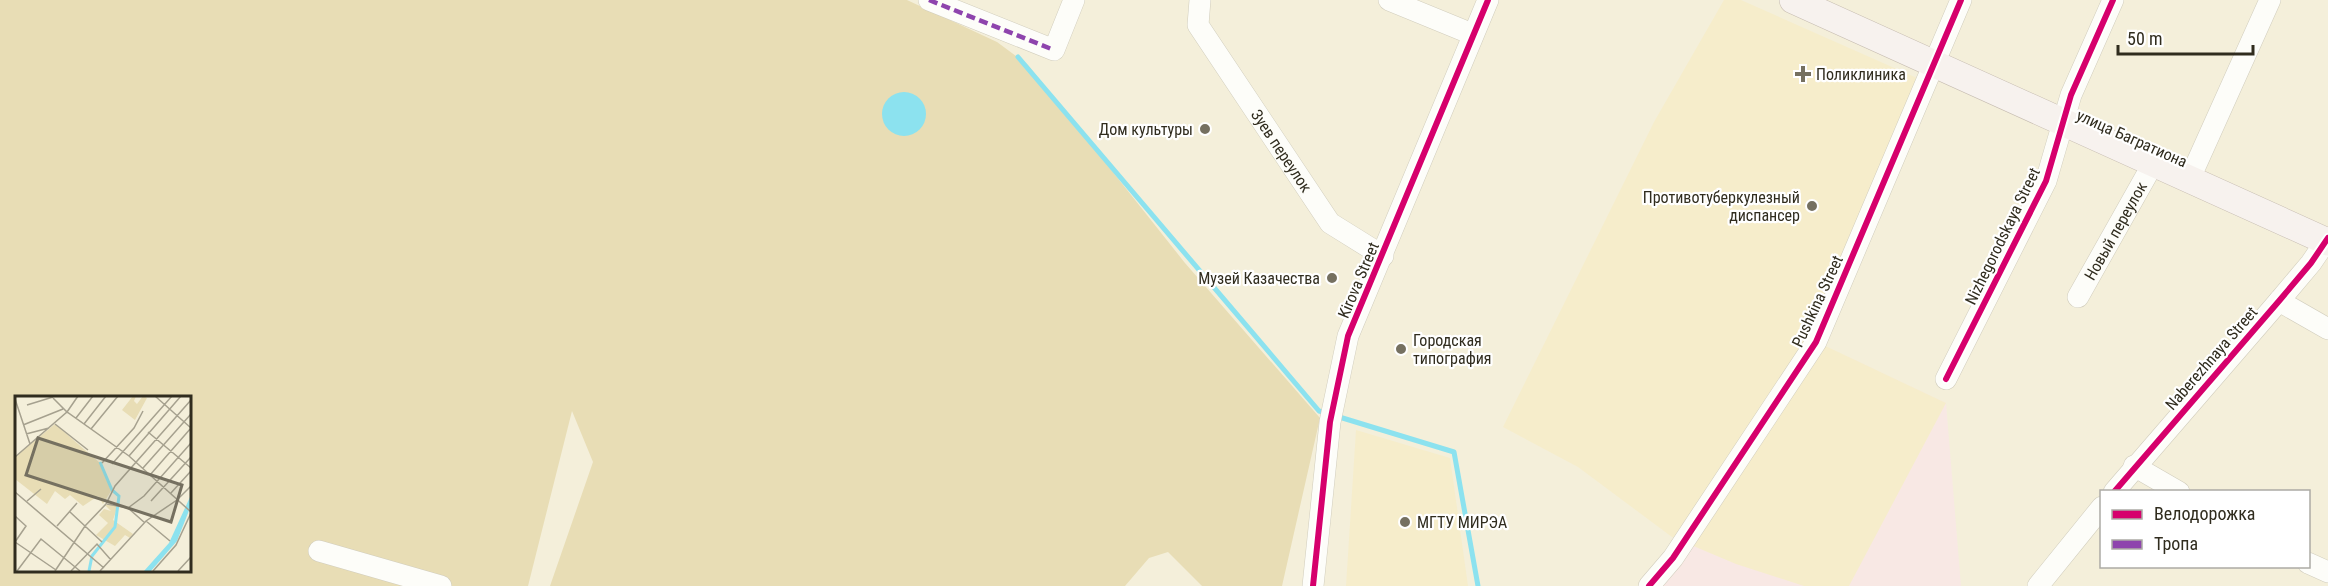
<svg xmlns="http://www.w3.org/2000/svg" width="2328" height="586" viewBox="0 0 2328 586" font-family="'Roboto Condensed',sans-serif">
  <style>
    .commercial { fill: #f8e8e4 }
    .built { fill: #f6edcb }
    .green { fill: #e8ddb5; fill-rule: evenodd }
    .water { fill: #8ce2ef }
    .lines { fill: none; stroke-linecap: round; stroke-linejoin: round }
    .stream { stroke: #8ce2ef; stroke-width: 5 }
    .minor-casing { stroke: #d1cdbd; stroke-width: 22 }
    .major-casing { stroke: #c6bcb1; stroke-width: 28 }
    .minor { stroke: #fdfdf9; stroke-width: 21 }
    .major { stroke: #f7f2ee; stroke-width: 27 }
    .quiet { stroke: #8e44ad; stroke-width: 4.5; stroke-dasharray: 9 4.5; stroke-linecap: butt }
    .cycleway-casing { stroke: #fff; stroke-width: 10 }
    .cycleway { stroke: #d6006c; stroke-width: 6 }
    .poi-dot { fill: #757060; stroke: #fff; stroke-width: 2 }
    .labels { text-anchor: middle; stroke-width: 4.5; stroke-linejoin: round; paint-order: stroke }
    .poi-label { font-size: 16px; fill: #302c1e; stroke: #fff; text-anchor: start }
    .street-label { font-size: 16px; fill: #302c1e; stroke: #fff }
    .inset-river { fill: none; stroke: #8ce2ef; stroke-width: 3 }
    .inset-road { fill: none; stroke: #a6a18f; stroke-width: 1.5 }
    .view { fill: #757060; fill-opacity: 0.15; stroke: #757060; stroke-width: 3 }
    .inset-edge { fill: none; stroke: #302c1e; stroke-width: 3 }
  </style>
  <rect width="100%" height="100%" fill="#f4efda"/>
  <path class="commercial" d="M1816,342L1946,403L1961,586H1649Z"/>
  <g class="built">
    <path d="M1724,0H1741L1926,82L1817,342L1946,403L1849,586H1804L1736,564L1672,537L1578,467L1503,427L1654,122Z"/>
    <path d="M1356,430L1450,458L1468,586H1346Z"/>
  </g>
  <path class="green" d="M0,0H907L997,42L1028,65L1185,263L1320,418L1282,586H1202L1168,552L1149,558L1125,586H550L593,462L572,411L528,586H0ZM16,397H189V570H16Z"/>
  <circle class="water" cx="904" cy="114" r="22"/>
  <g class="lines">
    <g class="stream">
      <path d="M1018,57L1319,411L1327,413"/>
      <path d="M1336,416L1454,452L1478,586"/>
    </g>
    <defs>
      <g id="minor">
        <path d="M929,0L1054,50L1074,0"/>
        <path id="s1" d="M1200,0L1198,25L1330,223L1383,256"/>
        <path d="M1389,0L1472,34"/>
        <path d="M2190,178L2270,0"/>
        <path id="s2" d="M2078,297L2154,162"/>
        <path d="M2279,301L2328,329"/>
        <path d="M1946,379L2046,181L2071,95L2113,0"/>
        <path d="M2134,466L2179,492"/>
        <path d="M2114,492L2279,301L2311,263L2328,238"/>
        <path d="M319,551L441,586"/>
        <path d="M2308,563L2328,572"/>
        <path d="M1313,586L1330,422L1348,336L1488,0"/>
        <path d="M1649,586L1673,558L1816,342L1961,0"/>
        <path d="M2038,586L2102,507"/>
      </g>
      <path id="major" d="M1793,0L2328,242"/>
    </defs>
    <use href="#minor" class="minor-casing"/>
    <use href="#major" class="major-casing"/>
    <use href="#minor" class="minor"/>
    <use href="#major" class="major"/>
    <path class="quiet" d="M929,0L1054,50"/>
    <defs>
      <g id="cycleway">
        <path d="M1946,379L2046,181L2071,95L2113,0"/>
        <path d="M2114,492L2279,301L2311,263L2328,238"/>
        <path d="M1313,586L1330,422L1348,336L1488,0"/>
        <path d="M1649,586L1673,558L1816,342L1961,0"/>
      </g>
    </defs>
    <use href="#cycleway" class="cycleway-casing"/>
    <use href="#cycleway" class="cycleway"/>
  </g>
  <g class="poi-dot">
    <path d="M1800 65h6v6h6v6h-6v6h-6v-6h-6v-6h6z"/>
    <circle cx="1205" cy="129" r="6"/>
    <circle cx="1812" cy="206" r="6"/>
    <circle cx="1332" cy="278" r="6"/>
    <circle cx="1401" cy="349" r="6"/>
    <circle cx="1405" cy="522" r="6"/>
  </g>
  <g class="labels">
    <g class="poi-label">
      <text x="1816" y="80">Поликлиника</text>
      <text x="1193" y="135" text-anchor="end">Дом культуры</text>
      <text x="1800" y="203" text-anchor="end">Противотуберкулезный<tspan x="1800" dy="18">диспансер</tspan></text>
      <text x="1320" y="284" text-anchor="end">Музей Казачества</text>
      <text x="1413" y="346">Городская<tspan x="1413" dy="18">типография</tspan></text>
      <text x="1417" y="528">МГТУ МИРЭА</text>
    </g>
    <g class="street-label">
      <text transform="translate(2132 138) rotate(24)" y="6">улица Багратиона</text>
      <text dy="6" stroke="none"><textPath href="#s1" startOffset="176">Зуев переулок</textPath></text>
      <text dy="6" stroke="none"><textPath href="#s2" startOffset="76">Новый переулок</textPath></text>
      <text transform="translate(2002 236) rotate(-64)" y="6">Nizhegorodskaya Street</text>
      <text transform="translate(1358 280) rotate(-67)" y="6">Kirova Street</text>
      <text transform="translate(1817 301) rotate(-65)" y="6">Pushkina Street</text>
      <text transform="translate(2211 358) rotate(-49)" y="6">Naberezhnaya Street</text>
    </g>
  </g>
  <g transform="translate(15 396)">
    <rect width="176" height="176" fill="#f4efda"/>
    <path d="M118,0H121L119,5L122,8L128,0L132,2L120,24L107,14ZM40,28L85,67L96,95L88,108L83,100L68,110L55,99L50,103L40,95L32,108L0,83V61ZM90,109H103L98,124L118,138L115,142L110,139L100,150L81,139L93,127L84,119L89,113L96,115Z" fill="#e8ddb5"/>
    <path d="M175,101V112L162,145L136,175H129L154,147Z" fill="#8ce2ef"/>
    <path class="inset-river" d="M74,175L77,160L100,131L104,100L97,94L85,66"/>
    <path class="inset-road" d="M140,0L176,32M38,2L52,16L63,0M0,3L15,48L52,16L114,60L176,116M12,9L38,1M61,22L78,0M40,28L73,54M69,28L91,0M8,29L48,13M76,33L103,0M133,36L176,72M11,38L34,32M114,60L166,0M0,61L15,48M87,67L119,32L128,15M97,68L157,0M128,72L176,18M135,79L176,32M0,96L89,172M155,98L176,75M12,105L26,93M136,105L176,61M92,108L113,112L130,127M113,112L129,100L176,47M55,116L87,146M0,120L11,130L0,146M131,125L155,145M42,130L62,107M0,146L41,174M2,175L26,143L65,175M40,175L70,130L91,108L100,90L176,4M56,175L82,148L96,164M85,175L131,125L162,104L176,90M138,175L161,149L176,117M163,175L176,161"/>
    <path class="view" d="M23,42L167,89L156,126L11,79Z"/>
    <rect width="176" height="176" class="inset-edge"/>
  </g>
  <rect x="2100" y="490" width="210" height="78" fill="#ffffff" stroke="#acaba5" stroke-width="1.5"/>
  <rect x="2112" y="510" width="30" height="9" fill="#d6006c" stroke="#acaba5" stroke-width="1.5"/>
  <text x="2154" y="520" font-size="18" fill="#302c1e">Велодорожка</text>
  <rect x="2112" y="540" width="30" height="9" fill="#8e44ad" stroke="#acaba5" stroke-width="1.5"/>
  <text x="2154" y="550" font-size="18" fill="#302c1e">Тропа</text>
  <path d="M2118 45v9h135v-9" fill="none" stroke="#302c1e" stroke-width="3"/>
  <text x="2127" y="45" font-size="18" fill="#302c1e" stroke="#ffffff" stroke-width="4.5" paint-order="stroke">50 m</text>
</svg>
